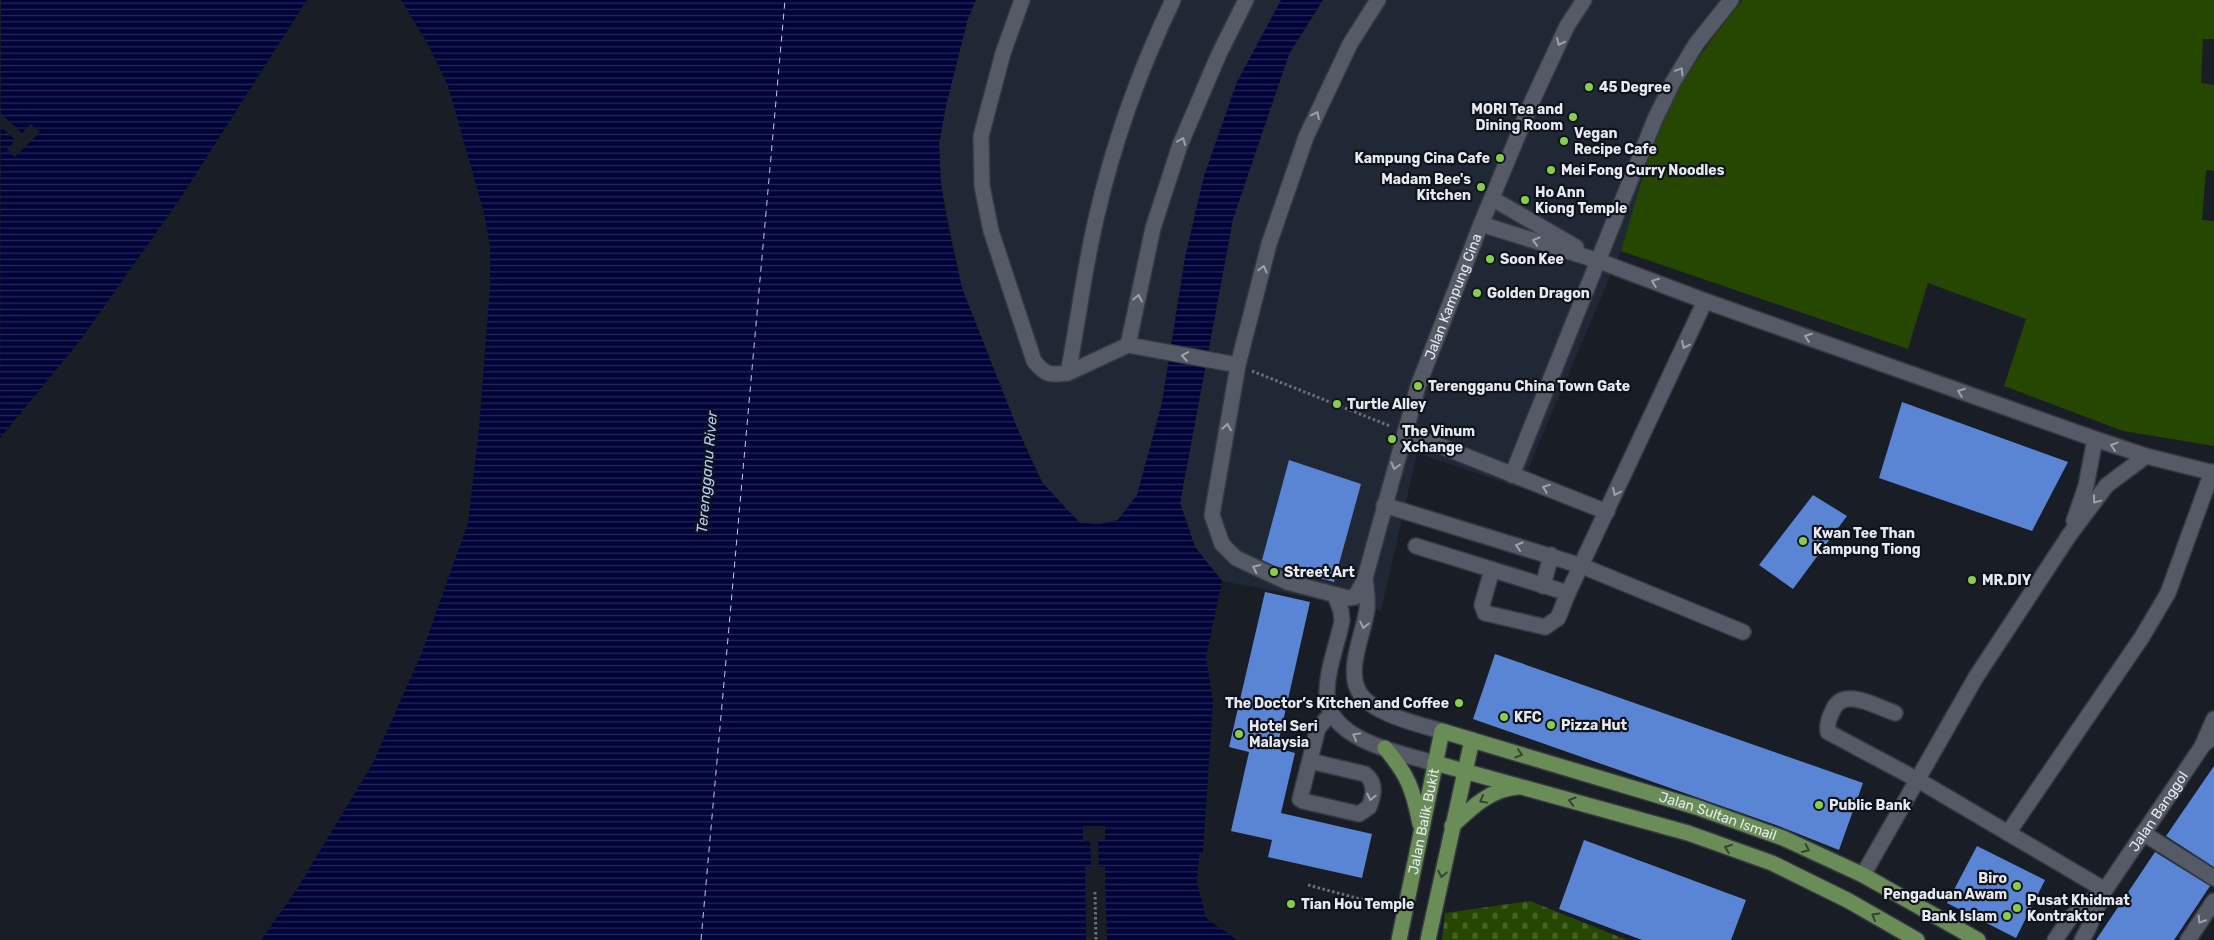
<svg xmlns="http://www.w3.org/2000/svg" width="2214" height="940" viewBox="0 0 2214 940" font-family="Rubik,sans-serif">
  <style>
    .built { fill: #202836 }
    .green { fill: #264702 }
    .cemetery { fill: url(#cemetery-stones) }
    .water { fill: url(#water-rules) }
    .pier { fill: #181d26 }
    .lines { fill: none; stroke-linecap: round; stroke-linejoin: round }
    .ferry { stroke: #b4ccf5; stroke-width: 1; stroke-dasharray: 6 5; stroke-linecap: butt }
    .building { fill: #5a85d4 }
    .minor-casing { stroke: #363940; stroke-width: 18 }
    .major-casing { stroke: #363940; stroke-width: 18 }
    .path { stroke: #6b7078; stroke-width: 3; stroke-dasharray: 2.5 2.5; stroke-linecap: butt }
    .minor { stroke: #555b66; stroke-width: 15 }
    .major { stroke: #6a8d58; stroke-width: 15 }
    .oneway { stroke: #9ea2ab }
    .oneway2 { stroke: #334434 }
    .poi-dot { fill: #87cf4a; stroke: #0f141c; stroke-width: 2 }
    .labels { text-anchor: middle; stroke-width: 4.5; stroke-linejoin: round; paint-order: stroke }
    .poi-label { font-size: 14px; font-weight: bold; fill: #e6e9f0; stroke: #0f141c; text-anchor: start }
    .street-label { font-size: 14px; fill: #e6e9f0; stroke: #0f141c }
    .water-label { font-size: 15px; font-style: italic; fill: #b4ccf5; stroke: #0f141c }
  </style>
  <defs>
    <pattern id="cemetery-stones" width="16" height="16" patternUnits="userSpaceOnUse" patternTransform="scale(1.25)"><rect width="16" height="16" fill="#264702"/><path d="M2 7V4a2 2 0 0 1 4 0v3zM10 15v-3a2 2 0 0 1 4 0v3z" fill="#466227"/></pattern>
    <pattern id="water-rules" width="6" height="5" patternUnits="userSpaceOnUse" patternTransform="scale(1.25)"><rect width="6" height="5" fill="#000338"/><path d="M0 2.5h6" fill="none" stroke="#252855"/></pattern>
  </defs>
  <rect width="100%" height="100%" fill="#181d26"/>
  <g class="built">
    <path d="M976,0H1281L1237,82L1204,176L1185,258L1162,403L1137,495L1118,520L1100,524L1080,523L1043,483L1004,399L962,288L941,185L939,144L946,106L968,18Z"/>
    <path d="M1323,0H1743L1714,35L1684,81L1657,134L1621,251L1520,488L1417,453L1381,611L1222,581L1195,547L1180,503L1233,219L1289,54Z"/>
  </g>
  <path class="green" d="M1743,0H2214V39H2203L2201,83L2214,85V171L2206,170L2202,220L2214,221V446L2123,431L2004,386L2026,319L1928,283L1908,349L1621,251C1633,212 1643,172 1657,134C1677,84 1709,41 1743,0Z"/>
  <path class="cemetery" d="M1530,901L1627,940H1442L1445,913Z"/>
  <g class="water">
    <path d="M1,0H307L180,199L79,342L0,438Z"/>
    <path d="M401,0H976L968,18L946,106L939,144L941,185L948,226L962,288L1020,435L1042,483L1080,523L1100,524L1118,520L1137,495L1162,403L1185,258L1204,176L1237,82L1281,0H1323L1289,54L1233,219L1180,503L1195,547L1222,581L1206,657L1213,702L1203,852L1199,855L1197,882L1206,918L1237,940H261L297,889L373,763L422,652L468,523L479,429L490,287V247L484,213L448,86L429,46Z"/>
  </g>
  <g class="pier">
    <path d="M0,113L22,133L31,124L40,132L15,157L7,150L15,140L0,126Z"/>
    <path d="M1083,826H1105V840H1098L1099,867H1105L1107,940H1086L1085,867L1091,866L1090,841H1083Z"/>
  </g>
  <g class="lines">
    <path class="ferry" d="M701,940L785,0"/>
  </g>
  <g class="building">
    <path d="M1902,402L2068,462L2032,531L1879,478Z"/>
    <path d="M1289,460L1361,484L1334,582L1275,566L1262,560Z"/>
    <path d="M1813,495L1847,516L1793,589L1759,565Z"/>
    <path d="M1265,592L1310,602L1277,748L1295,753L1281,813L1372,834L1362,878L1268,857L1272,840L1231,831L1249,752L1229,747Z"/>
    <path d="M1495,654L1863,783L1839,850L1776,825L1473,719Z"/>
    <path d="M2214,766V867L2166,836Z"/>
    <path d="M1584,840L1746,900L1731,940H1642L1559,909Z"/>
    <path d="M1977,846L2045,880L2016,938L1947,903Z"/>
    <path d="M2155,852L2210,886L2174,940H2096Z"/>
  </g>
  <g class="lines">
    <defs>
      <g id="minor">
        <path d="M1022,0L1003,53L981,136L982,186L991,231L1034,361C1046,376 1051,375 1068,373"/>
        <path d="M1173,0C1140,69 1113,144 1096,219C1084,270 1078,322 1068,373L1128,345L1238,365"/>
        <path d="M1493,199L1576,247"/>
        <path d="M1481,224L1599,261L1705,301L2095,439L2146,456L2214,473"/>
        <path d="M1128,345L1153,228L1180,145L1219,54L1246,0"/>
        <path d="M1405,432L1607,512"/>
        <path d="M1512,475L1655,119L1673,82L1696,44L1731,0"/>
        <path d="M1384,505L1582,566L1743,632"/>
        <path d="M2074,521L2086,486L2095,439"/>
        <path d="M1416,546L1568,593L1705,301"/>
        <path d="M1492,570L1482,605L1485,613L1545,627L1558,618L1568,593"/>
        <path d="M1365,579L1355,597L1348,598L1287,582L1236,558L1222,544L1212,515L1238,365L1269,244L1306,137L1350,44L1378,0"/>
        <path d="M1543,586L1551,555"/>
        <path d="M1335,595L1341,611L1342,621C1337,645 1326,672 1327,697C1329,740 1402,754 1435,763"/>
        <path d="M1895,713C1877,707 1843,686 1833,710C1829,718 1827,723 1828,732L1918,780L2105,890"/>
        <path id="s1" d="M1442,731C1420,725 1375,714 1361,695C1344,672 1364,634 1367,609C1368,599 1366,588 1365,578L1418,386L1481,224L1534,97L1567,26L1584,0"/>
        <path d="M2203,744L2214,719"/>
        <path d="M1310,761L1365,774C1376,782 1374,795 1369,807L1359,814L1303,801L1300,799L1318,728L1331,714"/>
        <path d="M2008,833L2142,637L2168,593L2212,472"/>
        <path d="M2143,833L2214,878"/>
        <path d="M1863,875L1976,677L2070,534L2107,485L2146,456"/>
        <path d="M2055,940L2070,918L2103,891"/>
        <path id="s2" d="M2082,940L2088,929L2105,890L2203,745L2214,736"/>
        <path d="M2188,940L2214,901"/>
      </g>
      <g id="major">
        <path d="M1385,748C1408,775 1413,789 1420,824"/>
        <path d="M1435,763L1688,833L1772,863L1849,901L1917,940"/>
        <path d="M1452,826C1471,808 1490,789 1518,787"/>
        <path id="s3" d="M1399,940L1442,731L1696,807L1783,838L1863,875L1978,940"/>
        <path d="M1428,940L1472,740"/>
      </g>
    </defs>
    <use href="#minor" class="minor-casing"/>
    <use href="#major" class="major-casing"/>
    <g class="path">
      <path d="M1252,371L1390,426"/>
      <path d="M1308,885L1390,907"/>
      <path d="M1095,892L1096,940"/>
    </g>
    <use href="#minor" class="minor"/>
    <use href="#major" class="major"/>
  </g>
  <defs><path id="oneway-chevron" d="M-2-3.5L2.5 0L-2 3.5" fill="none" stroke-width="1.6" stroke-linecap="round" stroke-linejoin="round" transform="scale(1.25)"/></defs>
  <g class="oneway">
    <use href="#oneway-chevron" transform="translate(1560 42) rotate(115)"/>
    <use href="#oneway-chevron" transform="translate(1680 71) rotate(-59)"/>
    <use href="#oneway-chevron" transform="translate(1316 115) rotate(-65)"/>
    <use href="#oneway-chevron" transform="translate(1182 141) rotate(-68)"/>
    <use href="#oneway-chevron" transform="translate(1536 241) rotate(-163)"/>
    <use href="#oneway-chevron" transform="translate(1263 269) rotate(-75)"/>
    <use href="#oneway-chevron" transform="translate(1655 282) rotate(-159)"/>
    <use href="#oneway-chevron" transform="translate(1138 298) rotate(-78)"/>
    <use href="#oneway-chevron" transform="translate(1808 337) rotate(-160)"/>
    <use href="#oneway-chevron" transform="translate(1685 345) rotate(115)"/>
    <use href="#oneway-chevron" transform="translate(1185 356) rotate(-170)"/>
    <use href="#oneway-chevron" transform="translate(1961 392) rotate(-160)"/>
    <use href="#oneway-chevron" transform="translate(1227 427) rotate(-80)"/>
    <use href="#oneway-chevron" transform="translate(2114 446) rotate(-162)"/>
    <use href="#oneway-chevron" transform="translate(1395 466) rotate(105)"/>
    <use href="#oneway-chevron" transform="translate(1546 488) rotate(-159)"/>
    <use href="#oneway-chevron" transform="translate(1616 492) rotate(115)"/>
    <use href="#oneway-chevron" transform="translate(2096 500) rotate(127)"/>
    <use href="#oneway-chevron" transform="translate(1519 546) rotate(-163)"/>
    <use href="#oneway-chevron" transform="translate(1256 568) rotate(-155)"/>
    <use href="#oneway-chevron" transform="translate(1364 625) rotate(102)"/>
    <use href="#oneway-chevron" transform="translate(1356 736) rotate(-151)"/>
    <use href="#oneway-chevron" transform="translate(1371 797) rotate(103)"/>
    <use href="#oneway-chevron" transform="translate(2201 920) rotate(123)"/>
  </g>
  <g class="oneway2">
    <use href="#oneway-chevron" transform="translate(1519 754) rotate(17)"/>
    <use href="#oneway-chevron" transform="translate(1483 800) rotate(151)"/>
    <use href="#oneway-chevron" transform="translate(1572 801) rotate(-164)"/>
    <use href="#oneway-chevron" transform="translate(1728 848) rotate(-160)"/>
    <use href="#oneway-chevron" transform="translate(1806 849) rotate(25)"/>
    <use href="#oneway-chevron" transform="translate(1442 874) rotate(102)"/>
    <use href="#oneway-chevron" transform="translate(1875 916) rotate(-150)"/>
  </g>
  <g class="poi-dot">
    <circle cx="1589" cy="87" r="5"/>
    <circle cx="1573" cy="117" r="5"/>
    <circle cx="1564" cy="141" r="5"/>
    <circle cx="1500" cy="158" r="5"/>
    <circle cx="1551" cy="170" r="5"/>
    <circle cx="1481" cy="187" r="5"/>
    <circle cx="1525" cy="200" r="5"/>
    <circle cx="1490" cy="259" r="5"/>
    <circle cx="1477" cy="293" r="5"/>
    <circle cx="1418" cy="386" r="5"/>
    <circle cx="1337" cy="404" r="5"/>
    <circle cx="1392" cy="439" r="5"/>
    <circle cx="1803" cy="541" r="5"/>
    <circle cx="1274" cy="572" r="5"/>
    <circle cx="1972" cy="580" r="5"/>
    <circle cx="1459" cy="703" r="5"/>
    <circle cx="1504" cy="717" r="5"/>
    <circle cx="1551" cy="725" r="5"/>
    <circle cx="1239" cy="734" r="5"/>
    <circle cx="1819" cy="805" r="5"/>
    <circle cx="2017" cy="886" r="5"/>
    <circle cx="1291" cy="904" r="5"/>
    <circle cx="2017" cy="908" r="5"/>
    <circle cx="2007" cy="916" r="5"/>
  </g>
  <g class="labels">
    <g class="poi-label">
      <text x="1599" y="92">45 Degree</text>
      <text x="1563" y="114" text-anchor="end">MORI Tea and<tspan x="1563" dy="16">Dining Room</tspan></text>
      <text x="1574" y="138">Vegan<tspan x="1574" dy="16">Recipe Cafe</tspan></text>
      <text x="1490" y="163" text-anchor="end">Kampung Cina Cafe</text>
      <text x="1561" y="175">Mei Fong Curry Noodles</text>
      <text x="1471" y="184" text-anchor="end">Madam Bee's<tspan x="1471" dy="16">Kitchen</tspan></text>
      <text x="1535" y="197">Ho Ann<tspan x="1535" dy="16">Kiong Temple</tspan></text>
      <text x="1500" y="264">Soon Kee</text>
      <text x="1487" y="298">Golden Dragon</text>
      <text x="1428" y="391">Terengganu China Town Gate</text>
      <text x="1347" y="409">Turtle Alley</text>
      <text x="1402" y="436">The Vinum<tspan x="1402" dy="16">Xchange</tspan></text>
      <text x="1813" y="538">Kwan Tee Than<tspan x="1813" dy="16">Kampung Tiong</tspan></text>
      <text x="1284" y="577">Street Art</text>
      <text x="1982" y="585">MR.DIY</text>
      <text x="1449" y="708" text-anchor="end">The Doctor’s Kitchen and Coffee</text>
      <text x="1514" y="722">KFC</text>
      <text x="1561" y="730">Pizza Hut</text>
      <text x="1249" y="731">Hotel Seri<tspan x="1249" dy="16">Malaysia</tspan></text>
      <text x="1829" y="810">Public Bank</text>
      <text x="2007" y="883" text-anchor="end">Biro<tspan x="2007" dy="16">Pengaduan Awam</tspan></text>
      <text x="2027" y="905">Pusat Khidmat<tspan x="2027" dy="16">Kontraktor</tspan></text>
      <text x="1301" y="909">Tian Hou Temple</text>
      <text x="1997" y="921" text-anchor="end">Bank Islam</text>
    </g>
    <g class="street-label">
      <text dy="5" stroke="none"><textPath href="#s1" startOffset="505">Jalan Kampung Cina</textPath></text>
      <text dy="5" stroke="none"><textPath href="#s2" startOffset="150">Jalan Banggol</textPath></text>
      <text dy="5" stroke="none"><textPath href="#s3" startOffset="502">Jalan Sultan Ismail</textPath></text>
      <text dy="5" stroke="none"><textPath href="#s3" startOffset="121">Jalan Balik Bukit</textPath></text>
    </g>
    <g class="water-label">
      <text transform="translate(707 472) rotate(-85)" y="5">Terengganu River</text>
    </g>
  </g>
</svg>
